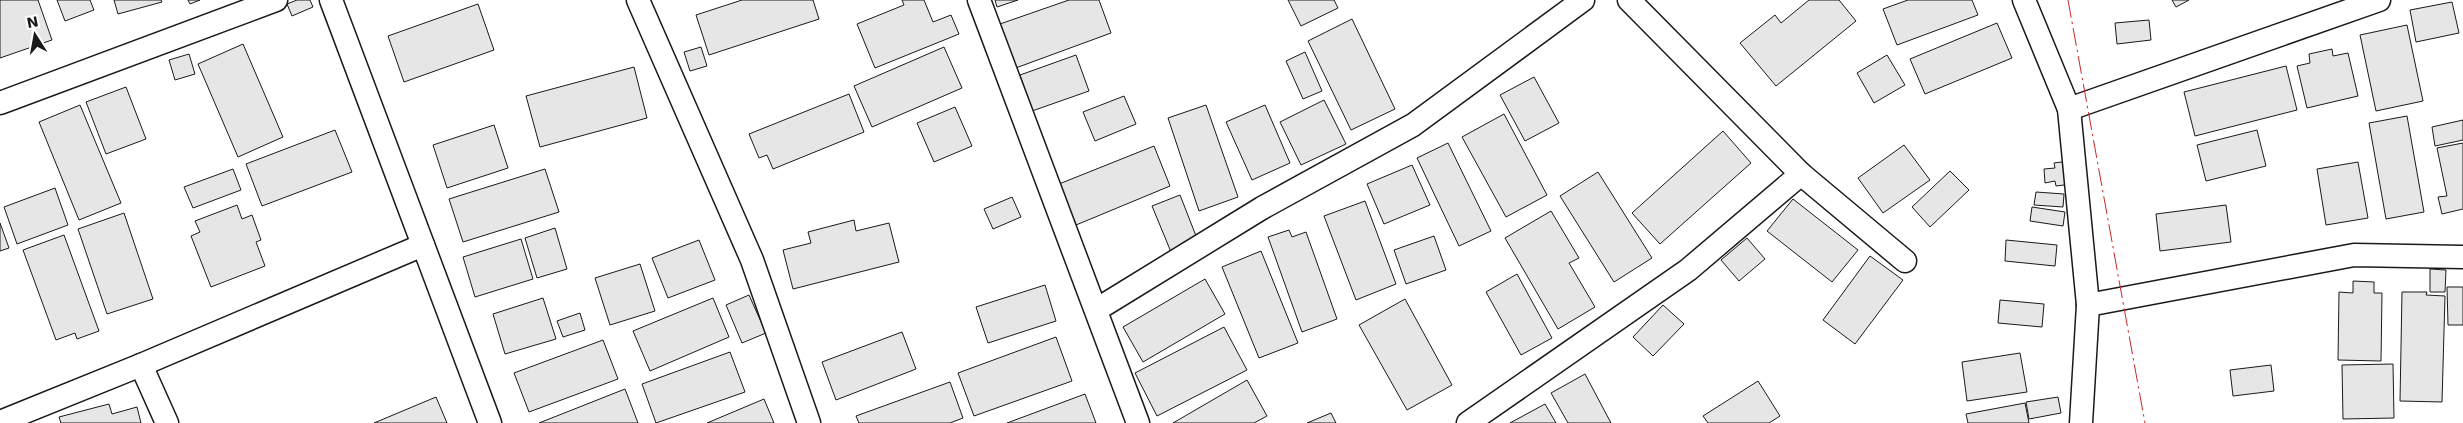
<svg xmlns="http://www.w3.org/2000/svg" width="2463" height="423" viewBox="0 0 2463 423" font-family="'DejaVu Sans',sans-serif">
  <style>
    .building { fill: #e6e6e6; stroke: #1a1a1a }
    .lines { fill: none; stroke-linecap: round; stroke-linejoin: round }
    .street-casing { stroke: #1a1a1a; stroke-width: 25 }
    .street { stroke: #fff; stroke-width: 22 }
    .power { stroke: #c62828; stroke-width: 1; stroke-dasharray: 18 4 2.5 4; stroke-linecap: butt }
  </style>
  <rect width="100%" height="100%" fill="#fff"/>
  <g class="building">
    <path d="M0,0H38L52,40L0,58Z"/>
    <path d="M57,0H90L94,10L65,21Z"/>
    <path d="M114,0H161L162,2L118,14Z"/>
    <path d="M188,0H200L190,4Z"/>
    <path d="M297,0H310L313,7L292,16L287,4Z"/>
    <path d="M742,0H813L819,19L709,55L696,15Z"/>
    <path d="M902,0H924L933,22L951,15L959,34L875,68L857,24L904,5Z"/>
    <path d="M995,0H1018L997,7Z"/>
    <path d="M1069,0H1099L1111,33L1013,69L997,25Z"/>
    <path d="M1288,0H1334L1338,8L1301,26Z"/>
    <path d="M1809,0H1839L1856,21L1776,86L1740,43L1775,15L1781,23Z"/>
    <path d="M1908,0H1972L1978,15L1897,45L1883,9Z"/>
    <path d="M2172,0H2189L2176,7Z"/>
    <path d="M2452,2L2459,33L2416,42L2410,10Z"/>
    <path d="M478,4L494,50L404,82L388,36Z"/>
    <path d="M1352,19L1395,109L1351,130L1308,41Z"/>
    <path d="M2149,20L2151,40L2117,44L2115,23Z"/>
    <path d="M1997,23L2012,58L1925,94L1910,59Z"/>
    <path d="M2407,25L2423,101L2376,111L2360,35Z"/>
    <path d="M243,44L283,137L238,157L198,64Z"/>
    <path d="M701,47L707,66L690,71L684,52Z"/>
    <path d="M944,47L962,88L872,127L854,86Z"/>
    <path d="M2332,49L2333,56L2348,53L2358,96L2307,108L2297,66L2310,63L2309,54Z"/>
    <path d="M1305,52L1322,91L1303,99L1286,61Z"/>
    <path d="M189,54L195,74L175,80L169,60Z"/>
    <path d="M1076,55L1089,91L1032,111L1020,75Z"/>
    <path d="M1887,55L1905,85L1874,103L1857,73Z"/>
    <path d="M2286,66L2297,110L2195,136L2184,92Z"/>
    <path d="M634,67L647,118L540,147L526,96Z"/>
    <path d="M1534,77L1559,123L1525,141L1500,95Z"/>
    <path d="M126,87L146,139L106,154L86,102Z"/>
    <path d="M849,94L864,132L773,169L767,155L759,158L749,134Z"/>
    <path d="M1124,96L1136,124L1095,141L1083,112Z"/>
    <path d="M1324,100L1346,144L1301,165L1280,122Z"/>
    <path d="M80,105L121,203L79,220L39,122Z"/>
    <path d="M1206,105L1238,197L1199,211L1168,118Z"/>
    <path d="M1265,105L1290,163L1252,180L1226,122Z"/>
    <path d="M955,107L972,146L934,162L917,123Z"/>
    <path d="M1504,114L1547,195L1506,217L1462,137Z"/>
    <path d="M2407,116L2424,212L2386,219L2369,123Z"/>
    <path d="M2463,120V140L2435,146L2432,127Z"/>
    <path d="M494,125L508,168L447,188L433,145Z"/>
    <path d="M335,130L352,172L262,206L246,164Z"/>
    <path d="M2257,130L2266,166L2206,181L2197,145Z"/>
    <path d="M1723,131L1751,163L1660,244L1632,213Z"/>
    <path d="M1448,143L1491,231L1459,246L1417,158Z"/>
    <path d="M2463,143V209L2442,214L2438,197L2447,196L2437,148Z"/>
    <path d="M1904,145L1930,180L1883,213L1858,178Z"/>
    <path d="M1154,146L1170,186L1076,225L1059,184Z"/>
    <path d="M2069,161L2072,184L2056,186L2055,181L2045,183L2044,169L2055,168L2054,163Z"/>
    <path d="M2358,162L2368,218L2326,225L2317,169Z"/>
    <path d="M1412,165L1430,205L1384,224L1367,184Z"/>
    <path d="M233,169L241,190L193,208L184,187Z"/>
    <path d="M545,169L559,212L463,242L449,199Z"/>
    <path d="M1950,171L1969,190L1930,227L1912,207Z"/>
    <path d="M1598,172L1652,258L1614,282L1560,196Z"/>
    <path d="M55,188L68,225L17,244L4,207Z"/>
    <path d="M2036,192L2064,194L2063,207L2034,205Z"/>
    <path d="M1180,195L1198,241L1171,252L1152,206Z"/>
    <path d="M1012,197L1021,217L993,229L984,209Z"/>
    <path d="M1793,199L1858,250L1832,282L1767,231Z"/>
    <path d="M1365,201L1396,284L1356,300L1324,216Z"/>
    <path d="M237,205L242,219L252,215L261,240L256,242L265,266L211,287L191,236L200,232L195,221Z"/>
    <path d="M2226,205L2231,242L2160,251L2156,214Z"/>
    <path d="M2032,207L2065,212L2063,226L2030,221Z"/>
    <path d="M1551,211L1579,258L1569,263L1595,307L1558,329L1505,238Z"/>
    <path d="M124,213L153,299L107,314L78,229Z"/>
    <path d="M854,220L856,231L889,223L899,262L793,289L783,250L811,243L808,232Z"/>
    <path d="M0,223L9,248L0,251Z"/>
    <path d="M555,228L567,269L537,278L525,238Z"/>
    <path d="M1289,230L1292,237L1306,232L1337,319L1302,332L1268,237Z"/>
    <path d="M64,235L99,331L77,339L75,333L56,340L23,250Z"/>
    <path d="M1434,236L1446,270L1406,284L1394,250Z"/>
    <path d="M1747,238L1765,259L1739,281L1721,260Z"/>
    <path d="M521,239L533,279L475,297L463,257Z"/>
    <path d="M699,240L715,280L668,298L652,258Z"/>
    <path d="M2006,240L2057,245L2055,266L2005,261Z"/>
    <path d="M1261,251L1298,343L1259,358L1222,267Z"/>
    <path d="M1870,256L1903,280L1855,344L1823,320Z"/>
    <path d="M640,264L655,311L610,325L595,278Z"/>
    <path d="M2430,269L2446,270L2445,292H2430Z"/>
    <path d="M1517,274L1552,338L1521,355L1486,292Z"/>
    <path d="M1205,279L1225,314L1143,362L1123,327Z"/>
    <path d="M2353,281L2374,282V293H2382L2381,361L2338,360L2339,292L2353,293Z"/>
    <path d="M1045,285L1056,321L988,343L976,307Z"/>
    <path d="M2447,287H2463V325H2448Z"/>
    <path d="M2402,292H2427L2426,295L2445,296L2442,402L2400,401Z"/>
    <path d="M749,295L766,333L742,343L726,305Z"/>
    <path d="M543,298L556,339L505,354L493,314Z"/>
    <path d="M713,298L729,337L650,371L633,331Z"/>
    <path d="M1405,299L1452,385L1407,410L1359,325Z"/>
    <path d="M2000,300L2044,304L2042,327L1998,323Z"/>
    <path d="M1663,305L1684,324L1653,356L1633,337Z"/>
    <path d="M580,313L585,330L563,337L557,321Z"/>
    <path d="M1224,327L1247,370L1157,416L1135,373Z"/>
    <path d="M902,332L916,369L836,400L822,362Z"/>
    <path d="M1056,337L1072,381L974,416L958,373Z"/>
    <path d="M603,340L618,379L529,412L514,373Z"/>
    <path d="M730,352L745,392L656,423L642,384Z"/>
    <path d="M2020,353L2027,392L1967,401L1962,362Z"/>
    <path d="M2393,364L2394,418L2343,419L2342,365Z"/>
    <path d="M2271,365L2274,391L2233,396L2230,370Z"/>
    <path d="M1585,374L1611,423H1568L1551,393Z"/>
    <path d="M1247,380L1267,416L1254,423H1173Z"/>
    <path d="M1758,381L1780,416L1769,423H1708L1703,416Z"/>
    <path d="M950,382L963,418L950,423H859L856,416Z"/>
    <path d="M625,389L638,423H539Z"/>
    <path d="M1085,394L1096,423H1007Z"/>
    <path d="M436,397L447,423H374Z"/>
    <path d="M2058,397L2061,413L2029,419L2026,402Z"/>
    <path d="M764,399L774,423H707Z"/>
    <path d="M2025,403L2029,423H1968L1966,414Z"/>
    <path d="M109,404L112,414L137,407L141,423H61L59,417Z"/>
    <path d="M1545,404L1556,423H1510Z"/>
    <path d="M1331,413L1336,423H1307Z"/>
  </g>
  <g class="lines">
    <defs>
      <g id="street">
        <path d="M331,0L490,423"/>
        <path d="M638,0L752,260L809,423"/>
        <path d="M979,0L1138,423"/>
        <path d="M1629,0L1801,174L1905,261"/>
        <path d="M2024,0L2069,109L2088,305L2081,423"/>
        <path d="M0,103L276,0"/>
        <path d="M2069,109L2379,0"/>
        <path d="M2088,305L2354,255L2463,257"/>
        <path d="M1096,310L1262,208L1413,125L1583,0"/>
        <path d="M141,365L167,423"/>
        <path d="M0,422L141,365L423,245"/>
        <path d="M1468,423L1688,270L1801,174"/>
      </g>
    </defs>
    <use href="#street" class="street-casing"/>
    <use href="#street" class="street"/>
    <path class="power" d="M2068,0L2145,423"/>
  </g>
  <g transform="translate(35 35) rotate(349)" stroke="#ffffff" stroke-width="4" paint-order="stroke">
  <path d="M0-4L9 19L0 12L-9 19Z" fill="#1a1a1a"/>
  <text y="-8" font-size="14" font-weight="bold" text-anchor="middle" fill="#1a1a1a">N</text>
  </g>
</svg>
